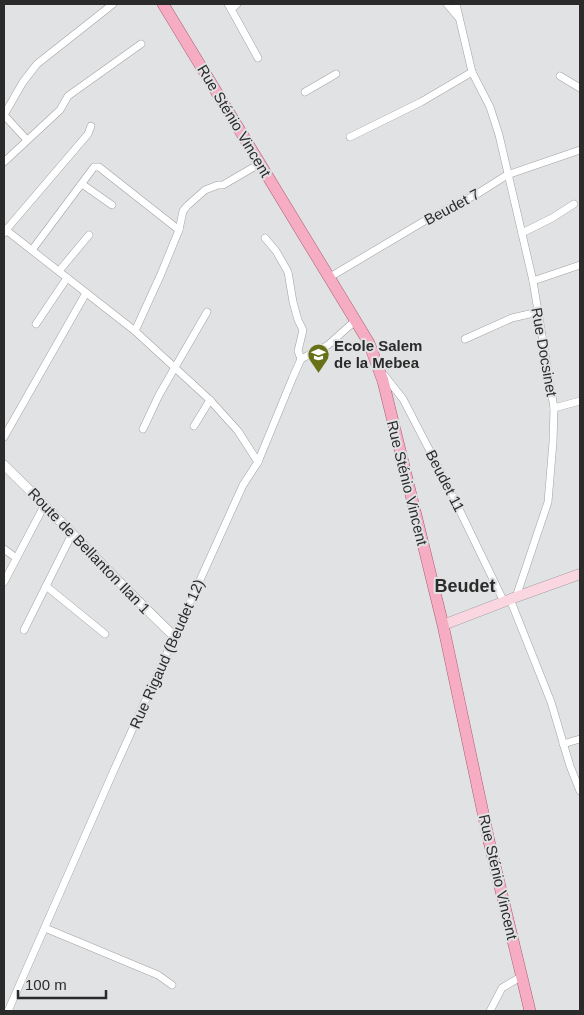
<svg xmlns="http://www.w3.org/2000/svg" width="584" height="1015" viewBox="0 0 584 1015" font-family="Helvetica,sans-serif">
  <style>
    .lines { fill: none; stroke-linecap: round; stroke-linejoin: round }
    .minor-casing { stroke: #a1a2a4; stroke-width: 8 }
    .tertiary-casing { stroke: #a1a2a4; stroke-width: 10 }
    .secondary-casing { stroke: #a1a2a4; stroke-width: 11 }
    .primary-casing { stroke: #ab5c74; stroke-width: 12 }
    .minor { stroke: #fff; stroke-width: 7 }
    .tertiary { stroke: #fff; stroke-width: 9 }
    .secondary { stroke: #fad6e1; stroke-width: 10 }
    .primary { stroke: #f6adc3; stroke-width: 11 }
    .labels { text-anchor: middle; stroke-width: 4; stroke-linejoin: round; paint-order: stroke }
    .street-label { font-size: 15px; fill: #2b2b2c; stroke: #e1e2e3 }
    .poi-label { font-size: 15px; font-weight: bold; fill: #2b2b2c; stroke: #e1e2e3; text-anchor: start }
    .quarter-label { font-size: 18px; font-weight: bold; fill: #2b2b2c; stroke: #e1e2e3 }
  </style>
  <rect width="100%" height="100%" fill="#e1e2e3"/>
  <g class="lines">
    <defs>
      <g id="minor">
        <path d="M228,4L231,9L237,4"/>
        <path d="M447,4L458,17"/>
        <path d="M456,4L472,72L490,107L499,135L533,281L554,408L553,442L548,502L516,597"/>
        <path d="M231,9L258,58"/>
        <path d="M560,76L580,88"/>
        <path d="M305,92L336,74"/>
        <path d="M350,137L421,102L472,72"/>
        <path d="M27,140L4,115L23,82L37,64L113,4"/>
        <path d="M4,162L60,110L68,96L141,44"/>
        <path d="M82,184L112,205"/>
        <path d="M4,228L6,230L88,134L91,126"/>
        <path d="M4,233L6,230L135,331L210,400L238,431L258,462"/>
        <path d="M522,233L552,218L574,204"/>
        <path d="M265,238L276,251L288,272L293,302L298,320L303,330L298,351L301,359"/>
        <path d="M32,250L94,167H99L179,230"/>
        <path d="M59,271L89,235"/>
        <path d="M330,277L426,220L477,194L507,175L580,150"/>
        <path d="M533,281L580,265"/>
        <path d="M36,324L67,278"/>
        <path d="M135,331L161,274L179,230L183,211L187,206L205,190L218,185H223L259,164"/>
        <path d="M465,339L512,318L538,312"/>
        <path d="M384,375L403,399L446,482L504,602"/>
        <path d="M554,408L580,401"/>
        <path d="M194,426L210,400"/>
        <path d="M143,429L159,395L207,312"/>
        <path d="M4,437L86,293"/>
        <path d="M4,549L16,558"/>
        <path d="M4,582L45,504"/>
        <path d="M46,586L105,634"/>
        <path d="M510,599L551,702L570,766L580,791"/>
        <path d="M24,630L72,534"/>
        <path d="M563,744L580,739"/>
        <path d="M45,928L158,975L172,985"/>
        <path d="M8,1011L114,770L243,485L258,462L293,377L301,359L328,345L356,320"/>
        <path d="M490,1011L502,988L522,976"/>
      </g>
      <path id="tertiary" d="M4,465C62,521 116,581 175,637"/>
      <path id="secondary" d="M443,625L516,597L580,574"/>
      <path id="primary" d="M163,4L369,343L383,381L443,625L489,841L530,1011"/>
    </defs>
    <use href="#minor" class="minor-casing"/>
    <use href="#tertiary" class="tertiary-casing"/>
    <use href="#secondary" class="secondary-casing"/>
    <use href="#primary" class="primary-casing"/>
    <use href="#minor" class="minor"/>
    <use href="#tertiary" class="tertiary"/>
    <use href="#secondary" class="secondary"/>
    <use href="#primary" class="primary"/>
  </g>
  <defs>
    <symbol id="school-pin" viewBox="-11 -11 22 30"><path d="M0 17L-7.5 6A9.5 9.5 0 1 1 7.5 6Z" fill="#697118" stroke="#e1e2e3"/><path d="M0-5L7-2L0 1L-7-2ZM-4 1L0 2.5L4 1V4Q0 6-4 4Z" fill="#fff"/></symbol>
  </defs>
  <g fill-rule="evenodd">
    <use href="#school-pin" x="306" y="342" width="25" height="34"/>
  </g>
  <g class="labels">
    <g class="street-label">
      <text transform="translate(234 121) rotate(59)" y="5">Rue Sténio Vincent</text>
      <text transform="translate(452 207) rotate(-28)" y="5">Beudet 7</text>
      <text transform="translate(544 352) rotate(80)" y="5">Rue Docsinet</text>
      <text transform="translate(445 481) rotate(63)" y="5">Beudet 11</text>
      <text transform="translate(407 483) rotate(76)" y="5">Rue Sténio Vincent</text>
      <text transform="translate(89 551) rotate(46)" y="5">Route de Bellanton Ilan 1</text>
      <text transform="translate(167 654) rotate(-66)" y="5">Rue Rigaud (Beudet 12)</text>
      <text transform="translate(498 877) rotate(77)" y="5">Rue Sténio Vincent</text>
    </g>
    <g class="poi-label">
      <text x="334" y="351">Ecole Salem<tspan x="334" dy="17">de la Mebea</tspan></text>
    </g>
    <g class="quarter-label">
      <text x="465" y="592">Beudet</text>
    </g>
  </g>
  <rect width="584" height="1015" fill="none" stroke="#2b2b2c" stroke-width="10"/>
  <path d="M18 990v8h88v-8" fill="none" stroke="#2b2b2c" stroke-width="2.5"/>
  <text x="25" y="990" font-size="15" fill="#2b2b2c" stroke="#e1e2e3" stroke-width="4" paint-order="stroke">100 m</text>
</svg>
